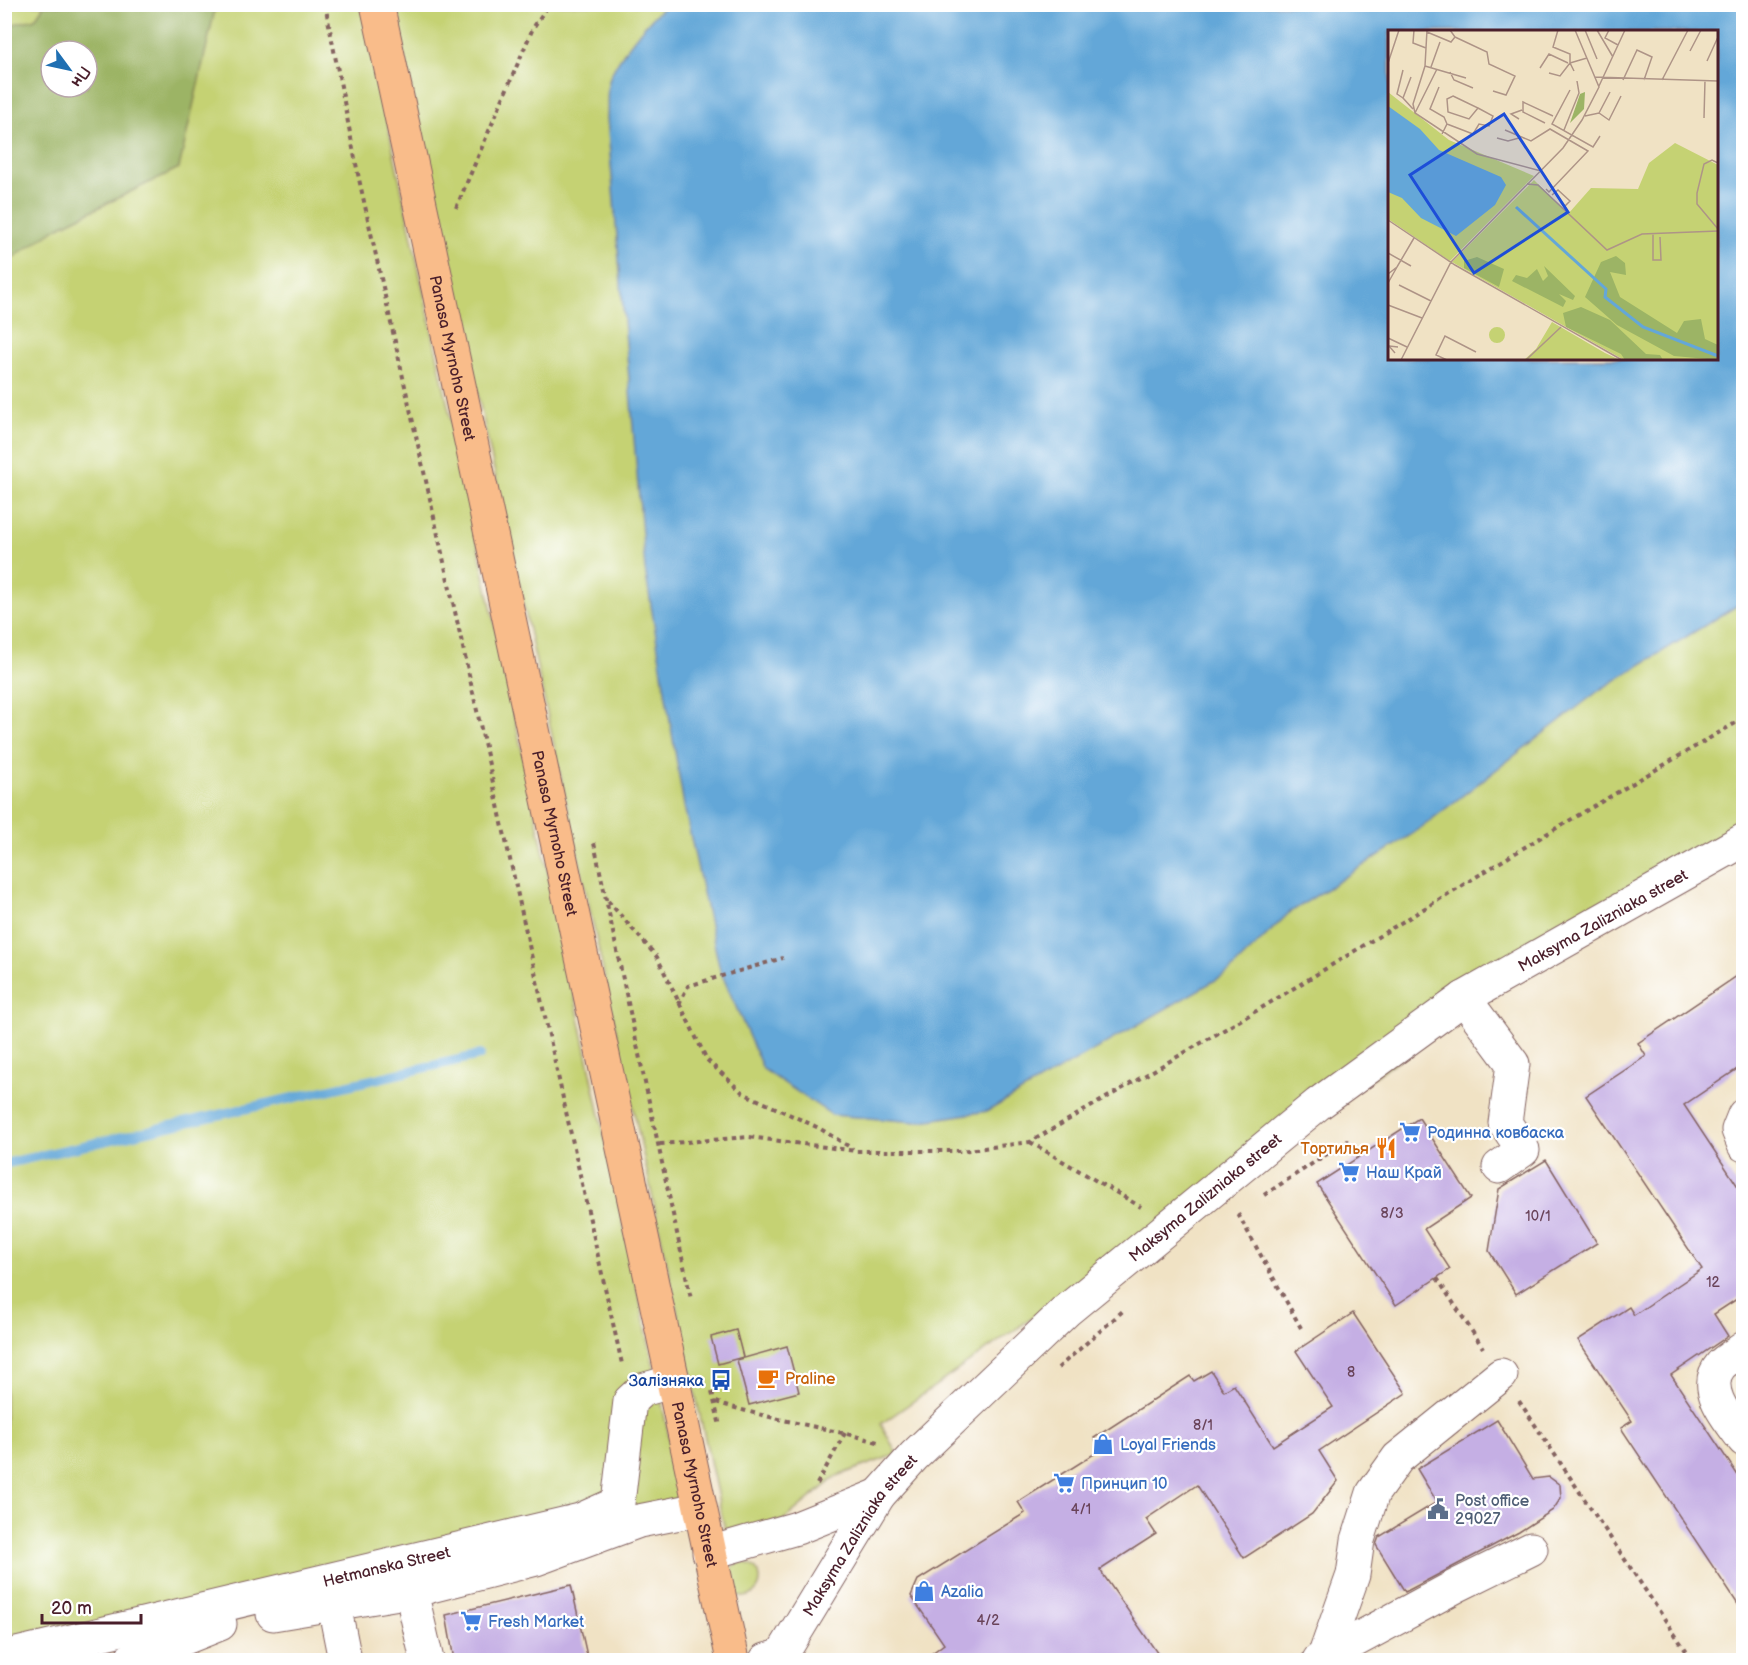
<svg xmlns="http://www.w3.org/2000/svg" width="1748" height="1665" viewBox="0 0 1748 1665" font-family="'Balsamiq Sans',sans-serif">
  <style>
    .green { fill: #c5d273; stroke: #88784f; stroke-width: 1.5; fill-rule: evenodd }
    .forest { fill: #9cb465; stroke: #736a48; stroke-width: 1.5; fill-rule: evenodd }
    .water { fill: #64a7d8; stroke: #576382; stroke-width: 1.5; fill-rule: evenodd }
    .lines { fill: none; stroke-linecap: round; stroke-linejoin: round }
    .stream { stroke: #64a7d8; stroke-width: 10 }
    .building { fill: #c5afe4 }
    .minor-casing { stroke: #846361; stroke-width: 35 }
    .major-casing { stroke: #846361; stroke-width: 35 }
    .path { stroke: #846361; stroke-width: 4; stroke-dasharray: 4.5 4.5; stroke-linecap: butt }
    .minor { stroke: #fff; stroke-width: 33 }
    .major { stroke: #f9bc8a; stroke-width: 33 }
    .labels { text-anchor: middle; stroke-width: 4.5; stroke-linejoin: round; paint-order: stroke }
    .number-label { font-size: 14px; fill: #694359 }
    .street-label { font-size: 16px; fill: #4a1f2b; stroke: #fff }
    .shop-label { font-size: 16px; fill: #366cbe; stroke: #fff; text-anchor: start }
    .food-label { font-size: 16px; fill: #c56008; stroke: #fff; text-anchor: end }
    .transit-label { font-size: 16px; fill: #164399; stroke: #fff; text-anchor: end }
    .service-label { font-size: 16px; fill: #4e5e75; stroke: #fff; text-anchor: start }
    .inset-river { fill: none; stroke: #64a7d8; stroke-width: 3 }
    .inset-road { fill: none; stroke: #ae9487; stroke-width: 1.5 }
    .view { fill: #1d4ed8; fill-opacity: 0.15; stroke: #1d4ed8; stroke-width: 3 }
    .inset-edge { fill: none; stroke: #4a1f2b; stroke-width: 3 }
  </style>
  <rect width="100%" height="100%" fill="#fff"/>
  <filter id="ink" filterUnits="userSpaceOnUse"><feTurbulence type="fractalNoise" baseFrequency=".0167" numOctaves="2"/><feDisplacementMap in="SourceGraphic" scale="12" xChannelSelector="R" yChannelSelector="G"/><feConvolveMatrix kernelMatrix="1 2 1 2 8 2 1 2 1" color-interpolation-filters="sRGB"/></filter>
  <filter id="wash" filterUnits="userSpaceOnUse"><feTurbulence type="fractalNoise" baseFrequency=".008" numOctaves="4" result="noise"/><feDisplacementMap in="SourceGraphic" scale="24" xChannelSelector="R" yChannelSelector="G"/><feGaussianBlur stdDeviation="1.35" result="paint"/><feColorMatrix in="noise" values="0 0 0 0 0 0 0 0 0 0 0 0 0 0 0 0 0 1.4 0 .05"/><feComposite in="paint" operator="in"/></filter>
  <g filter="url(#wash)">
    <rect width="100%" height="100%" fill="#f0e2c4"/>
    <g class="green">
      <path d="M5,5H362L682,1498L5,1643ZM51,51H87V87H51Z"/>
      <path d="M393,5H1743V823L1710,841L881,1424L897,1454L837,1476L782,1521L725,1530ZM1390,32H1716V358H1390Z"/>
      <circle cx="743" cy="1580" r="17"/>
    </g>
    <path class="forest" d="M44,5H216L179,168L59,227L5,263V26L35,19ZM51,51H87V87H51Z"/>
    <path class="water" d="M668,5H1743V602L1601,689L1414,833L1289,913L1228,973L988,1111L916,1122L832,1115L763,1069L720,970L684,806L645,569L607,118C608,107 606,92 609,81C614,62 651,14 668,5ZM1390,32H1716V358H1390Z"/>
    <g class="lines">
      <path class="stream" d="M4,1164L480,1055"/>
    </g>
    <g id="blocks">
      <g class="building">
        <path d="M1743,972V1065L1684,1105L1743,1194V1295L1714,1314L1728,1336L1671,1375L1743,1483V1612L1621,1428L1632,1421L1578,1340L1629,1307L1634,1315L1702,1269L1586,1096L1646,1056L1638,1043Z"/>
        <path d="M1419,1118L1471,1198L1424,1229L1450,1269L1396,1305L1317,1184Z"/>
        <path d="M1546,1160L1597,1243L1516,1294L1489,1251L1499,1189Z"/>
        <path d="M1353,1313L1406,1393L1319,1451L1338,1481L1312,1514L1244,1558L1197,1485L1146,1519L1156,1534L1100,1570L1162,1660H923L944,1644L911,1596L918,1580L1025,1513L1018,1502L1102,1449L1094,1438L1190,1376L1194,1381L1211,1371L1224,1391L1234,1385L1273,1446L1333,1407L1296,1351Z"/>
        <path d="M736,1330L743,1357L718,1364L711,1337Z"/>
        <path d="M787,1346L799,1392L749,1405L737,1360Z"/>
        <path d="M1497,1420L1533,1479L1549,1477L1560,1485L1561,1498L1553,1510L1519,1532L1405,1592L1376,1545L1379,1537L1437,1502L1417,1469Z"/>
        <path d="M571,1585L588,1660H454L446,1615Z"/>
      </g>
    </g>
  </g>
  <g filter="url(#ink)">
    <use href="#blocks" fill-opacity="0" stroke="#846361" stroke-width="1.5"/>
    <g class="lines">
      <defs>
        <g id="minor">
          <path d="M1464,998L1513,1064L1505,1123L1523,1150L1499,1167"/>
          <path d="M1744,1115L1738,1130L1744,1145"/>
          <path d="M1744,1348C1736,1354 1727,1359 1721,1365C1700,1389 1730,1421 1744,1440"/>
          <path d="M709,1553L797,1528L879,1495"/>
          <path d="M334,1605L345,1660"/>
          <path d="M273,1614L411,1591"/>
          <path id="s1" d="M4,1657L580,1520L618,1503L630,1401L642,1390L674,1381"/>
          <path d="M1324,1657L1353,1575L1358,1540L1373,1493L1398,1458L1501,1375"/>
          <path d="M130,1660L220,1624"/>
          <path d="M427,1660L411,1591L536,1559L639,1521L700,1509"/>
          <path id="s2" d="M766,1660L781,1656L879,1495L914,1456L1066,1311L1318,1104L1464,998L1744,840"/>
          <path d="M1319,1660L1456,1586L1531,1549"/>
        </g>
        <g id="major">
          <path id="s3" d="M377,4L733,1660"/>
        </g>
      </defs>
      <use href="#minor" class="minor-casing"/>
      <use href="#major" class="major-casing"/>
      <g class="path">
        <path d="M325,4L359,179L622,1364"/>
        <path d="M456,208L533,28L549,4"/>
        <path d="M594,843L691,1299"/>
        <path d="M608,901L657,957L707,1060L743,1093L819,1128L853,1149"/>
        <path d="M679,1004L688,986L783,958"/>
        <path d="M1030,1142L1141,1207"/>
        <path d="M660,1144L749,1137L856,1151H961L1030,1142L1258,1010L1543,836L1744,718"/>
        <path d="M1264,1195L1347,1141L1359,1157"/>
        <path d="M1238,1214L1301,1328"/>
        <path d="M1437,1278L1483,1348"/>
        <path d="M1058,1368L1124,1310"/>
        <path d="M712,1392L720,1426"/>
        <path d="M1519,1401L1692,1660"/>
        <path d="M716,1402C770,1420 826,1427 881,1443"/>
        <path d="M817,1484L845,1433"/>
      </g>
      <use href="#minor" class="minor"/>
      <use href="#major" class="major"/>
    </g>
  </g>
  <defs>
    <symbol id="supermarket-bare" viewBox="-9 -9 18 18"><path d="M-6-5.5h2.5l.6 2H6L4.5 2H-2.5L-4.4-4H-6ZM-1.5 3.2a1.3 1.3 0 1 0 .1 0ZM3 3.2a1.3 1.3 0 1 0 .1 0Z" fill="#3f7fe0" stroke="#fff" stroke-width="2.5" paint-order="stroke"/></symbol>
    <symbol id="restaurant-bare" viewBox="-9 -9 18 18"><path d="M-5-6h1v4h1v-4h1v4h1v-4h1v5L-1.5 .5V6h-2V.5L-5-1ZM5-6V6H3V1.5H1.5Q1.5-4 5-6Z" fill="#e8710a" stroke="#fff" stroke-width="2.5" paint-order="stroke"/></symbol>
    <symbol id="cafe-bare" viewBox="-9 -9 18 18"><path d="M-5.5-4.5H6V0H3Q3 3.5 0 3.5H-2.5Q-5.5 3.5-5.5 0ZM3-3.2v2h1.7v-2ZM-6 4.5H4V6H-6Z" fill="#e8710a" stroke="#fff" stroke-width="2.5" paint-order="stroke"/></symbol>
    <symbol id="bus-bare" viewBox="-9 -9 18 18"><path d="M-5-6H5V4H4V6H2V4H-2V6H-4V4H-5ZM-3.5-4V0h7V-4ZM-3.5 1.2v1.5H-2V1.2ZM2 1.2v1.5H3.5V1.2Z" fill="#1a4fb4" stroke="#fff" stroke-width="2.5" paint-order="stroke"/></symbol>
    <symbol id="shop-bare" viewBox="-9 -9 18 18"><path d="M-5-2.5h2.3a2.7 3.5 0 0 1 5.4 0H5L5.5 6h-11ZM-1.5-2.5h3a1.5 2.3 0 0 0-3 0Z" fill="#3f7fe0" stroke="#fff" stroke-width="2.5" paint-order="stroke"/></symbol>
    <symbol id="civic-bare" viewBox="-9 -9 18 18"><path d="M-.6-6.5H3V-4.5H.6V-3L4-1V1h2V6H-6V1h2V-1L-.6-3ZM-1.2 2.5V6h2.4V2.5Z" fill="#5c6f8a" stroke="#fff" stroke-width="2.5" paint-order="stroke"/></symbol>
  </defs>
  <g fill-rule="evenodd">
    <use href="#supermarket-bare" x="1395" y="1117" width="30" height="30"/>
    <use href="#restaurant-bare" x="1371" y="1133" width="30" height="30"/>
    <use href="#supermarket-bare" x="1334" y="1157" width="30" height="30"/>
    <use href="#cafe-bare" x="753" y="1363" width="30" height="30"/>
    <use href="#bus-bare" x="706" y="1365" width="30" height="30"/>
    <use href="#shop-bare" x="1088" y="1429" width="30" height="30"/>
    <use href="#supermarket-bare" x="1049" y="1468" width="30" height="30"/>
    <use href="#civic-bare" x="1423" y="1494" width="30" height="30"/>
    <use href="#shop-bare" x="909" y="1576" width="30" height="30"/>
    <use href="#supermarket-bare" x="456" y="1606" width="30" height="30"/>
  </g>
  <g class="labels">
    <g class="number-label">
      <text x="1392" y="1218">8/3</text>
      <text x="1538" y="1221">10/1</text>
      <text x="1713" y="1287">12</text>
      <text x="1351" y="1377">8</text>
      <text x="1203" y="1430">8/1</text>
      <text x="1081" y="1514">4/1</text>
      <text x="988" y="1625">4/2</text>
    </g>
    <g class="street-label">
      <text dy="6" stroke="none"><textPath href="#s3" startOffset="362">Panasa Myrnoho Street</textPath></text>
      <text dy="6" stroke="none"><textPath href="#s3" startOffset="848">Panasa Myrnoho Street</textPath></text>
      <text dy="6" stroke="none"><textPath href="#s2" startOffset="1132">Maksyma Zalizniaka street</textPath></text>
      <text dy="6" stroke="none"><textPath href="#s2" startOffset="646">Maksyma Zalizniaka street</textPath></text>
      <text dy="6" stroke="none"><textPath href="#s3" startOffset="1514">Panasa Myrnoho Street</textPath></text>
      <text dy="6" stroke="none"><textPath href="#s2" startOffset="160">Maksyma Zalizniaka street</textPath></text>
      <text dy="6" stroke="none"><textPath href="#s1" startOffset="393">Hetmanska Street</textPath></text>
    </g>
    <g class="shop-label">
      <text x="1427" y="1138">Родинна ковбаска</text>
      <text x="1366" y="1178">Наш Край</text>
      <text x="1120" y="1450">Loyal Friends</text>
      <text x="1081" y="1489">Принцип 10</text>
      <text x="941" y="1597">Azalia</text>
      <text x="488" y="1627">Fresh Market</text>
    </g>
    <g class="food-label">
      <text x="1369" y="1154">Тортилья</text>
      <text x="785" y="1384" text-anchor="start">Praline</text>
    </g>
    <g class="transit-label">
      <text x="704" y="1386">Залізняка</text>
    </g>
    <g class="service-label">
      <text x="1455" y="1506">Post office<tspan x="1455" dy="18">29027</tspan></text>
    </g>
  </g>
  <g transform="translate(1388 30)">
    <rect width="330" height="330" fill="#f0e2c4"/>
    <path d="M0,62L61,110L146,146L62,231L0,189ZM287,113L330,135V330H236L64,232L146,150L180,184L203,158L250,159L261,133ZM164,292L217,323L232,330H136L148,319ZM101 305a8 8 0 1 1 16 0a8 8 0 1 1-16 0Z" fill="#c5d273"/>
    <path d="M197,62L196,79L182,93L192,64ZM228,226L237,233L238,245L222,242L232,267L289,303L296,291L313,289L317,309L330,315V330L286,326L229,295L197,267L213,232ZM89,227L116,239L111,257L76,238V231ZM156,236L187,266L185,270L171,264L178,271L175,277L124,251L128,245L139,248L149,239L155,251L160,246ZM193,277L222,290L258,324L272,325L275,330H237L233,324L178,297L175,283Z" fill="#9cb465"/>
    <path d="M0,76L32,99L51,120L113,147L118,155L107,175L68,206L33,188L14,168L0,162Z" fill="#64a7d8"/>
    <path class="inset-river" d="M128,177L218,259L217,267L255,297L330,326"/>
    <path class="inset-road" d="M26,0L25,13L38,18M39,0L37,36L25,74L27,83L89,124L153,141M170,0L165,17L182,24V33L199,28M197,0L209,29M209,0L225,27M221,0L217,8L230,15M39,2L63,12L67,7L62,0M67,7L99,22L101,34L127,46L118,65L105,61M302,21L313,0M319,31L330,7M0,33L11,0M37,36L78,48M43,37L52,12M152,38L161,24L180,33M15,40L9,64L15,68M62,42L66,50L85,58M161,43L172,46L182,33L186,41M23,47L15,68L25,79M207,47L330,51M235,50L249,20L264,27L256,50M274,50L300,0M211,56L237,0M51,57L42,79L56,87L59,94M182,60L164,94L205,117L212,106M65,66L90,78L81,89L60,82L59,69ZM27,83L49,39M211,83L222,62M197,86L211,83L221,90L233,66M316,88L317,50M131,89L123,84L134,80M157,93L135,82V72L165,86M117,100L143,111L162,99L200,121L161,162L158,159M176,100L191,63L189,51M54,104L59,94L85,104L91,94L101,96L105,86L90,78M109,108L120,111L131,108M330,133L324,130L316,134L309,163V174L330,199M139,154L150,155L219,220L254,204L330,201M164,165L170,160L182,171L177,176L173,173M0,190L67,235L234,330M265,203V230H273L272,207M0,223L23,236M0,244L9,237L26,208M0,253L9,237M11,255L43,271M0,275L34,288M0,308L19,317M7,323L1,316L10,317M13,330L63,232L175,118L194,90L211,57L187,0M59,330L48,325L57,306L88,322M138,330L173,297"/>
    <path class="view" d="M116,84L180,182L86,243L22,145Z"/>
    <rect width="330" height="330" class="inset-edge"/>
  </g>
  <rect width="1748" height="1665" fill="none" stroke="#fff" stroke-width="24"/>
  <g transform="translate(69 69) rotate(123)"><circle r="28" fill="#ffffff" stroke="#b7a5aa" stroke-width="1.5"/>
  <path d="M0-4.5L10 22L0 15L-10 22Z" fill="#1f6fb2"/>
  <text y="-9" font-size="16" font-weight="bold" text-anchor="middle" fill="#4a1f2b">Пн</text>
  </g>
  <path d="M42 1614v9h99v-9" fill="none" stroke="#4a1f2b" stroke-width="3"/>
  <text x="51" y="1614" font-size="18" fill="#4a1f2b" stroke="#ffffff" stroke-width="4.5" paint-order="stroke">20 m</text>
</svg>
